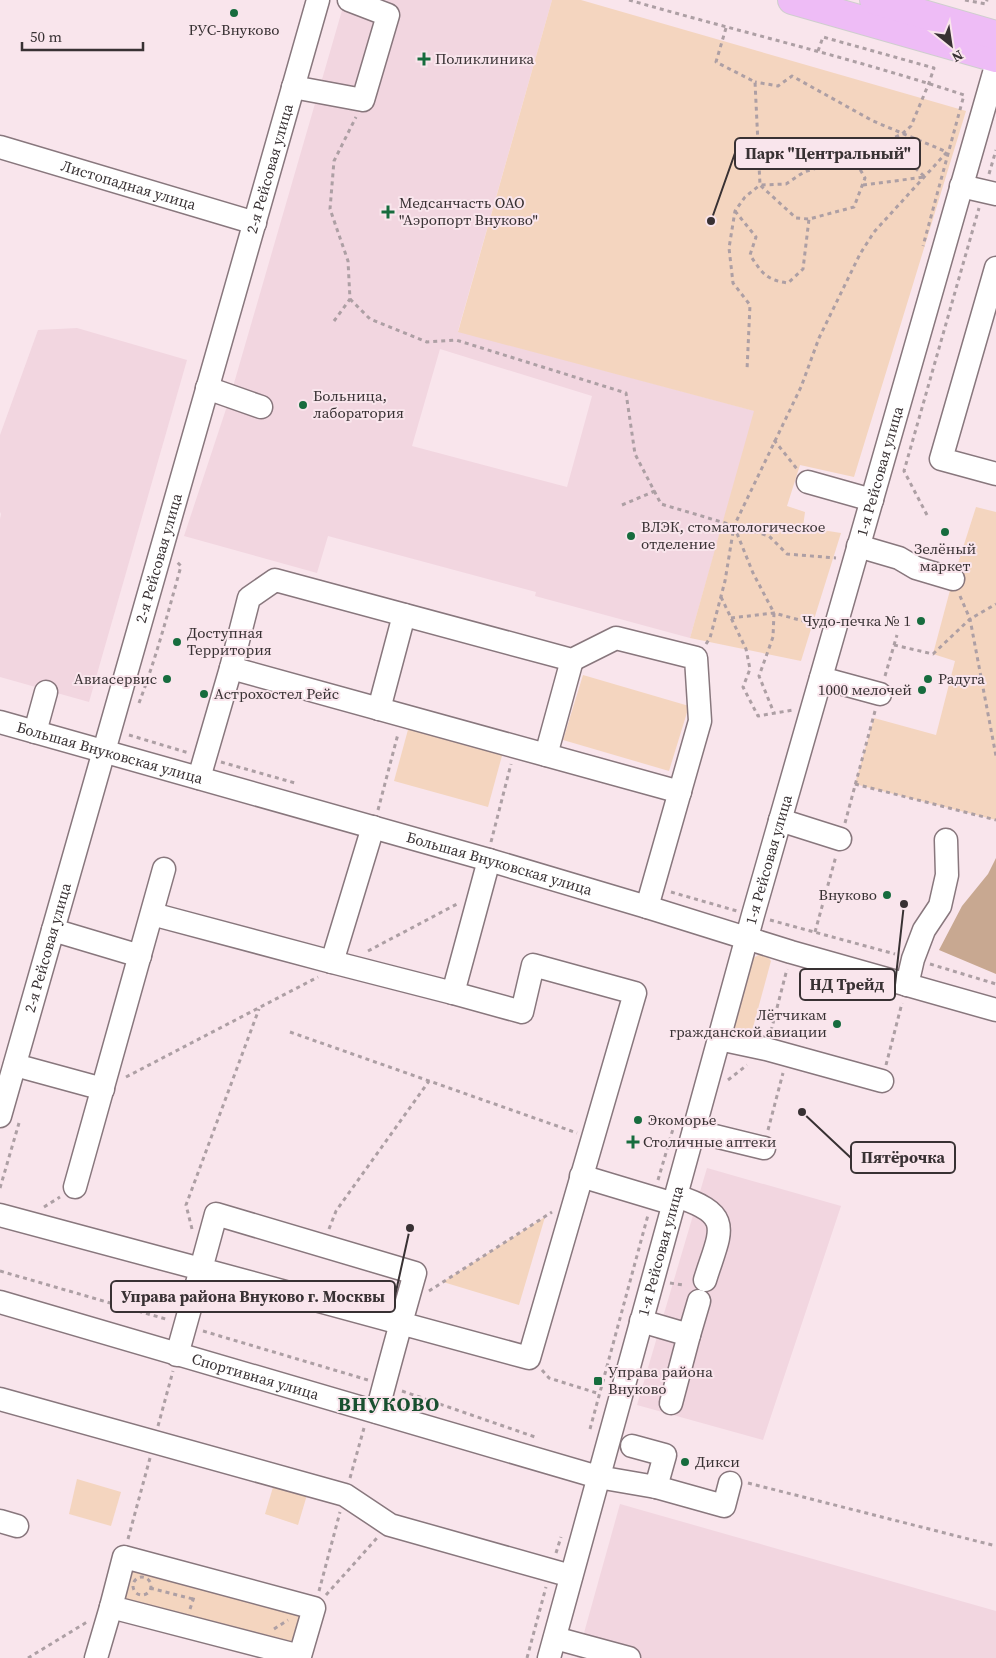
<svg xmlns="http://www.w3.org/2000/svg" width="996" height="1658" viewBox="0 0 996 1658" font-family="'Source Serif 4',serif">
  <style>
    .built { fill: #f2d6e0; fill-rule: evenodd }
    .green { fill: #f4d5bf }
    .forest { fill: #c8a891 }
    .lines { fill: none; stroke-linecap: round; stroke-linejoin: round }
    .minor-casing { stroke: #88777d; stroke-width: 25 }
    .major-casing { stroke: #cfcece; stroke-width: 30 }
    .path { stroke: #ad9fa4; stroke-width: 3; stroke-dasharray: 4 4; stroke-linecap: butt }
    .minor { stroke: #fff; stroke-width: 22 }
    .major { stroke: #eebcf6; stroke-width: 28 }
    .poi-dot { fill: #176c3e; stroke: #f9e5ec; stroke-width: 2 }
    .labels { text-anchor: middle; stroke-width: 4; stroke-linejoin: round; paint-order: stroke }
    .poi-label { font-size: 15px; fill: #383133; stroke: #f9e5ec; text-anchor: start }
    .street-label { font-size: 15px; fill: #383133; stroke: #f9e5ec }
    .district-label { font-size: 20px; font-weight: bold; letter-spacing: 1px; fill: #195030; stroke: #f9e5ec }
    .leader { fill: none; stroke: #383133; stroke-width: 2 }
    .callout-dot { fill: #383133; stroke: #f9e5ec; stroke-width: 2 }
    .callout { fill: #f9e5ec; stroke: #383133; stroke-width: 2 }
    .callout-label { font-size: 16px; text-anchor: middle; font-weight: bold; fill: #383133 }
  </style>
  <rect width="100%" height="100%" fill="#f9e5ec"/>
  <g class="built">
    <path d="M345,0H552L458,331L755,411L690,638L535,596L536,592L328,536L317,573L184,536L230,397ZM440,349L592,396L567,487L412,446Z"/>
    <path d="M77,328L187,360L89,702L0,677V519L1,514L0,512V435L38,330Z"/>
    <path d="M707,1168L841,1206L763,1440L637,1405Z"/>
    <path d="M620,1504L996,1611V1658H577Z"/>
  </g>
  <g class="green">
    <path d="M552,0H581L966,111L854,477L800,465L787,506L805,512L803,527L841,533L801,661L690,638L754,411L458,332Z"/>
    <path d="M976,507L996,512V820L855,784L874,718L936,735L955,661L933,654L953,579Z"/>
    <path d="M583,675L689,706L669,771L563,740Z"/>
    <path d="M409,726L503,752L488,807L394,781Z"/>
    <path d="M760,954L767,956L771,961L748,1046L731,1035L750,960Z"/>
    <path d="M545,1217L519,1305L443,1282Z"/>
    <path d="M276,1477L310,1485L298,1525L265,1514Z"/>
    <path d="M77,1479L121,1492L111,1526L69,1514Z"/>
    <path d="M124,1557L309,1607L300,1656L111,1607Z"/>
  </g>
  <path class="forest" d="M996,858V974L939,950L962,906L988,874Z"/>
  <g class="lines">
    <defs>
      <g id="minor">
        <path d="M293,87L363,100L388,15L349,0"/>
        <path id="s1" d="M0,147L255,223"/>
        <path d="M961,186L996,194"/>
        <path d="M996,268L941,459L996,474"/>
        <path d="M207,388L261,407"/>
        <path d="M808,482L872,500"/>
        <path d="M858,546L899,558L916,568L953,579"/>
        <path d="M231,668L680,792"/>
        <path d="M821,678L880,694"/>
        <path d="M379,709L404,615"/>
        <path id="s2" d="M0,722L489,860L647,907L791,952L996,1010"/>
        <path d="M35,732L46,692"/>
        <path d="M546,755L572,660"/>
        <path d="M199,778L231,668L249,598L275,580L572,660L616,638L696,658L700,721L647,907"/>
        <path d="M780,820L840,839"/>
        <path d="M373,827L332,962L453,993L489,860"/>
        <path d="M152,914L332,962"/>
        <path d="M53,930L140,956"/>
        <path d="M907,985L913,959L924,930L940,906L947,875L946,840"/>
        <path d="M719,1039L766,1049L882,1081"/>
        <path d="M15,1065L103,1089"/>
        <path id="s3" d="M0,1116L318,0"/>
        <path d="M694,1131L764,1148"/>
        <path d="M581,1176L674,1204"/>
        <path d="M75,1187L164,869"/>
        <path d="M676,1196C736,1215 720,1231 705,1280"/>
        <path d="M0,1215L201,1269L177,1355"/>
        <path id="s4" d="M0,1302L598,1477L656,1487L724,1506L730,1483"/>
        <path d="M641,1321L689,1335L699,1301"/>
        <path d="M0,1399L345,1495L390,1525L571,1576"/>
        <path d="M671,1403L689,1335"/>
        <path d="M377,1412C389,1366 402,1319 415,1273L216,1214L201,1269L529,1358L635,993L533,965L522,1012L453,993"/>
        <path d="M632,1446L665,1455L656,1487"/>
        <path d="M0,1521L17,1526"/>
        <path d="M124,1557L314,1608L300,1656L111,1607Z"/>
        <path d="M555,1638L629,1658"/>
        <path d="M96,1658L111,1607"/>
        <path id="s5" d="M549,1658L753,915L996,66"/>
      </g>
      <g id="major">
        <path d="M792,0L996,58"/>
        <path d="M874,0L996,35"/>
      </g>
    </defs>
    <use href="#minor" class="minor-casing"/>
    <use href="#major" class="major-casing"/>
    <g class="path">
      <path d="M629,0C740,32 853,58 964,95L923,246"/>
      <path d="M965,0L986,4L987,0"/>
      <path d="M726,28L716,62L755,82L760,185L786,184L804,172L853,157L865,178L854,207L809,219L796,218L760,185L745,197L735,211L729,248L733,283L750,305L747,370"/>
      <path d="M818,51L823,37L934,68L929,83L911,126L902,134L853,157"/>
      <path d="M989,174L996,150"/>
      <path d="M863,185L925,177L886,141"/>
      <path d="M735,211L756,237L750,255C762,273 766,280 788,283L803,269L809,219"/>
      <path d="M350,299L370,319L427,342L456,340L626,393L635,454L661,504L769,536L787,554L836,558"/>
      <path d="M334,321L350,299L348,261L330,209L334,161L356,117"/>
      <path d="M774,440L797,469"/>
      <path d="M622,505L655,491"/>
      <path d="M927,515L904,471L979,208"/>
      <path d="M734,526L753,573L774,613L773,637L759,676L774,713"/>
      <path d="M960,596L970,619L996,756"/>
      <path d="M721,597L746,649L750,669L743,687L758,716L793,710"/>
      <path d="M731,618L774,613L818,625"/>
      <path d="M706,644L710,638L725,581L734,526L801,387L819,338L860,254L874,232L947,152L873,121L792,76L778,86L755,82"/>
      <path d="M894,645L933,654L970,619L996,604"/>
      <path d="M885,676L897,635"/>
      <path d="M139,703C156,658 168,613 181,566L177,562"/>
      <path d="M129,735L189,753"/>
      <path d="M221,762L295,783"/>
      <path d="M855,784L996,820"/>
      <path d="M378,810L398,734"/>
      <path d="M845,823L875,711"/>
      <path d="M491,842L511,764"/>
      <path d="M671,892L737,911"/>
      <path d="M770,920L895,954"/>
      <path d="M815,932L836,856"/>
      <path d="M368,951L457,904"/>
      <path d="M930,964L996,984"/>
      <path d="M771,1031L787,969"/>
      <path d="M290,1032L577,1133"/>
      <path d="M886,1065L902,1003"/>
      <path d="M126,1077L318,977"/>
      <path d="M728,1080L747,1065"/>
      <path d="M768,1130L783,1073"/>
      <path d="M658,1180L673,1129"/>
      <path d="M0,1188L19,1123"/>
      <path d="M44,1207L60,1197"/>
      <path d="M192,1229L186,1205L259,1009"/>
      <path d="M329,1229L336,1211L429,1081"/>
      <path d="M0,1271L169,1320"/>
      <path d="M670,1283L683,1285"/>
      <path d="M429,1291L552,1212"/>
      <path d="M203,1331L368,1380"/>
      <path d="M542,1370L549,1378L600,1394"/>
      <path d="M402,1391L538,1438"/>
      <path d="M158,1426L173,1371"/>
      <path d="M590,1429L648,1215"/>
      <path d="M350,1478L364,1428"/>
      <path d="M748,1483L996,1546"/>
      <path d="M128,1539L150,1458"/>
      <path d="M556,1553L561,1537"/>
      <circle cx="142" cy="1586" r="9"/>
      <path d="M150,1588L193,1599"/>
      <path d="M319,1591L340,1512"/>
      <path d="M326,1595L377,1538"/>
      <path d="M190,1609L195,1594"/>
      <path d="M274,1629L288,1620"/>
      <path d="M28,1658L87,1622"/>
      <path d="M527,1658L546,1587"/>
    </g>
    <use href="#minor" class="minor"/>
    <use href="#major" class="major"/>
  </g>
  <g class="poi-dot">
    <circle cx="234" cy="13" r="5"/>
    <path d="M421.5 51.5h5v5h5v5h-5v5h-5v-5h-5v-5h5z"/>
    <path d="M385.5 204.5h5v5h5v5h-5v5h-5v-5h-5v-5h5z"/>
    <circle cx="303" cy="405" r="5"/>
    <circle cx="945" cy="532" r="5"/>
    <circle cx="631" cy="536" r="5"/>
    <circle cx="921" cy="621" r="5"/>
    <circle cx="177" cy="642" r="5"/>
    <circle cx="167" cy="679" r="5"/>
    <circle cx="928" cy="679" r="5"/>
    <circle cx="922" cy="690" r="5"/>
    <circle cx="204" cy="694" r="5"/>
    <circle cx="887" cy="895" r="5"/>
    <circle cx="837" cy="1024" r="5"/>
    <circle cx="638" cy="1120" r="5"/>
    <path d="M630.5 1134.5h5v5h5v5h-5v5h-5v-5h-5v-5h5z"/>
    <rect x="593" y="1376" width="10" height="10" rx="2.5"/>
    <circle cx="685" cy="1462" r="5"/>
  </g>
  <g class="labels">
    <g class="poi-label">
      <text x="234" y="35" text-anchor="middle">РУС-Внуково</text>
      <text x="435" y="64">Поликлиника</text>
      <text x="399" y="208">Медсанчасть ОАО<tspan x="399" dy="17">"Аэропорт Внуково"</tspan></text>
      <text x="313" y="401">Больница,<tspan x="313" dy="17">лаборатория</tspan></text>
      <text x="641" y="532">ВЛЭК, стоматологическое<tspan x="641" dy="17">отделение</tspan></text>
      <text x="945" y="554" text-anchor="middle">Зелёный<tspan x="945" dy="17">маркет</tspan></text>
      <text x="911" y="626" text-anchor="end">Чудо-печка № 1</text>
      <text x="187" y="638">Доступная<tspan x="187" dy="17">Территория</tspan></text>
      <text x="157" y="684" text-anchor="end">Авиасервис</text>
      <text x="938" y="684">Радуга</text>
      <text x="912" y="695" text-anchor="end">1000 мелочей</text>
      <text x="214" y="699">Астрохостел Рейс</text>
      <text x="877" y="900" text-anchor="end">Внуково</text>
      <text x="827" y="1020" text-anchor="end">Лётчикам<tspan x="827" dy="17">гражданской авиации</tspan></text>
      <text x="648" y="1125">Экоморье</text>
      <text x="643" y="1147">Столичные аптеки</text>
      <text x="608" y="1377">Управа района<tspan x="608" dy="17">Внуково</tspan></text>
      <text x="695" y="1467">Дикси</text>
    </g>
    <g class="street-label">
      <text dy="5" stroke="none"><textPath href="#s3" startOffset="985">2-я Рейсовая улица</textPath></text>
      <text dy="5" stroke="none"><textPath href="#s1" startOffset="134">Листопадная улица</textPath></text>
      <text dy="5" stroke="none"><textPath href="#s5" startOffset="1232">1-я Рейсовая улица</textPath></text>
      <text dy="5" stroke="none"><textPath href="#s3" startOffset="580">2-я Рейсовая улица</textPath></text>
      <text dy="5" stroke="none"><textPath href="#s2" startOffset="114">Большая Внуковская улица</textPath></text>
      <text dy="5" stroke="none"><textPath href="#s5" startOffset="828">1-я Рейсовая улица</textPath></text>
      <text dy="5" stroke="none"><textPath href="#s2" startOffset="519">Большая Внуковская улица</textPath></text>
      <text dy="5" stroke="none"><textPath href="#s3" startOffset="175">2-я Рейсовая улица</textPath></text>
      <text dy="5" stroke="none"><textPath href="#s5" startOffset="422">1-я Рейсовая улица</textPath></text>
      <text dy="5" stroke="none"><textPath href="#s4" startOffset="266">Спортивная улица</textPath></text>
    </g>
    <g class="district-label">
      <text x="389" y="1411">ВНУКОВО</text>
    </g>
  </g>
  <path class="leader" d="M711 221L735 153M904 904L895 985M802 1112L851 1158M410 1228L395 1296"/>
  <g class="callout-dot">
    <circle cx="711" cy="221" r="5"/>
    <circle cx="904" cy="904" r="5"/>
    <circle cx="802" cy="1112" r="5"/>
    <circle cx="410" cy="1228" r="5"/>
  </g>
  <g class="callout">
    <rect x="735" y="138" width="185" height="31" rx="5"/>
    <rect x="800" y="969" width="95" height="31" rx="5"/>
    <rect x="851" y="1142" width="104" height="31" rx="5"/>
    <rect x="111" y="1281" width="284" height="31" rx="5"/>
  </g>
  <g class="callout-label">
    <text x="828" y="159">Парк "Центральный"</text>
    <text x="847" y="990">НД Трейд</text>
    <text x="903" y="1163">Пятёрочка</text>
    <text x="253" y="1302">Управа района Внуково г. Москвы</text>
  </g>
  <g transform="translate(951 45) rotate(150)" stroke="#f9e5ec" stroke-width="4" paint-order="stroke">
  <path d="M0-4L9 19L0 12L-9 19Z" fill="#383133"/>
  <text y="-8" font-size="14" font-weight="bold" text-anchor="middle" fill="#383133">N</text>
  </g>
  <path d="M22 42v8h121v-8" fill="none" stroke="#383133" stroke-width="2.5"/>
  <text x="30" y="42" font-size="15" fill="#383133" stroke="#f9e5ec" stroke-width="4" paint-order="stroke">50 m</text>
</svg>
